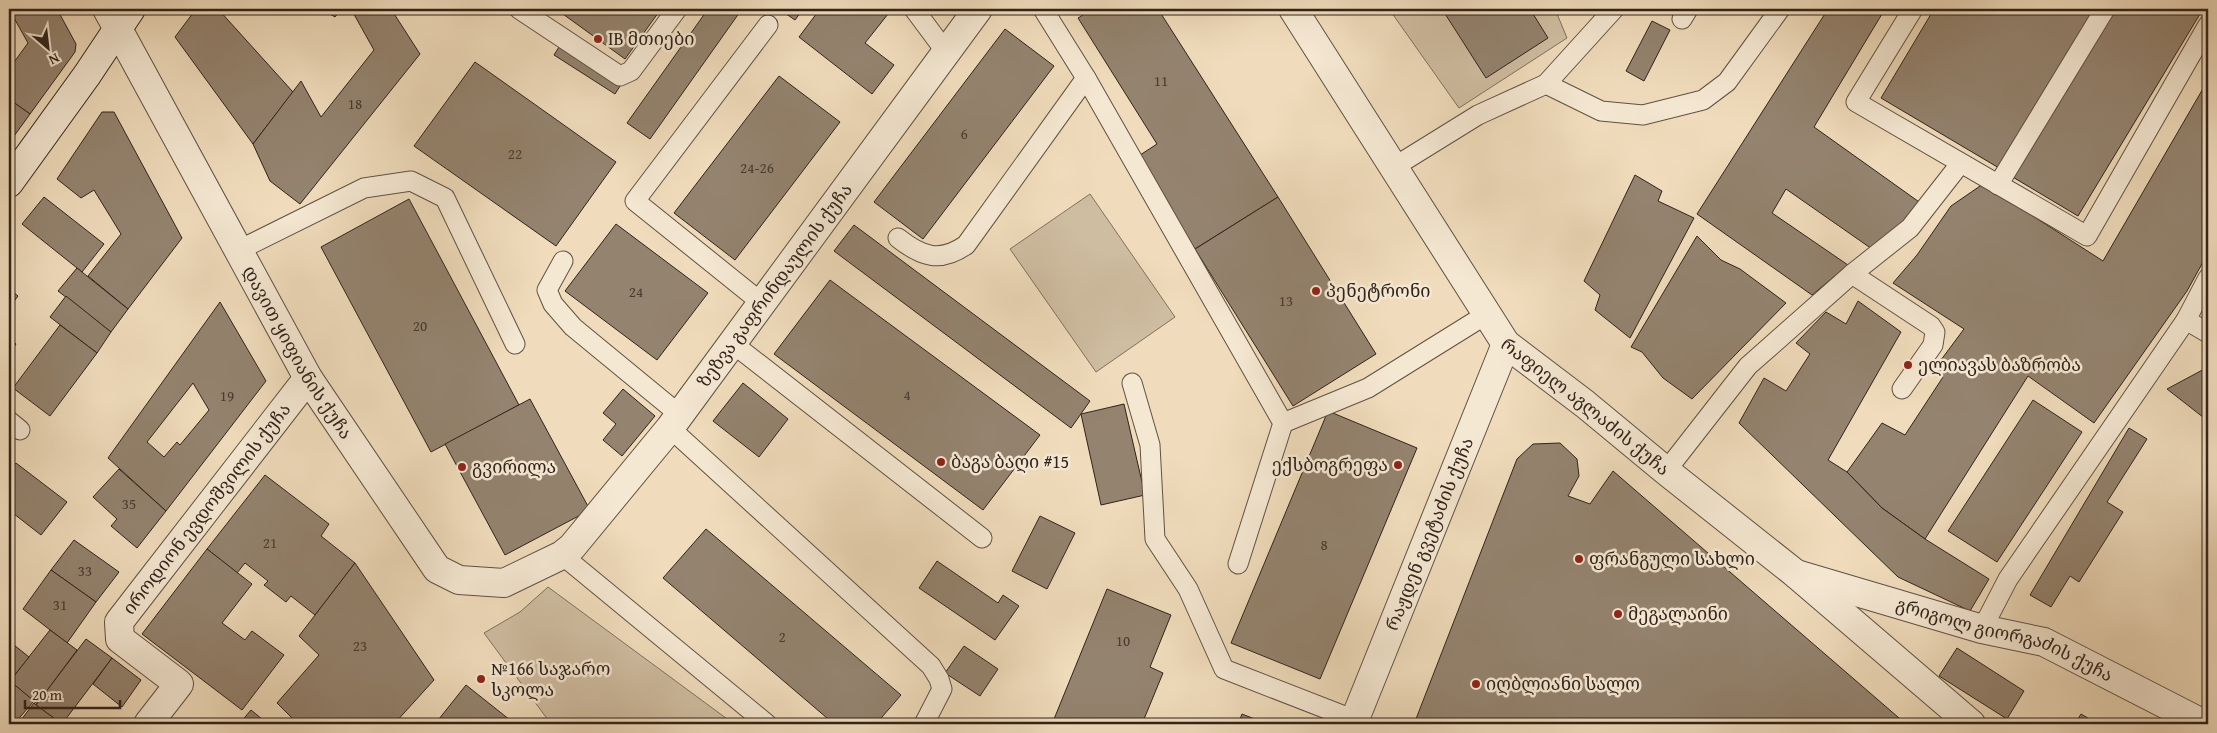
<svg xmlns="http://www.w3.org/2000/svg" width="2217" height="733" viewBox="0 0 2217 733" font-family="'Gentium Book Plus','Noto Serif Georgian',serif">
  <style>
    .green { fill: #cfbda1; stroke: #80705e }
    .building { fill: #94836f; stroke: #30231b; fill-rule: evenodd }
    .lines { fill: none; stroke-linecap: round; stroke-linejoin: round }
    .service-casing { stroke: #605143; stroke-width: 21 }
    .minor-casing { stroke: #605143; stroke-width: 30 }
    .tertiary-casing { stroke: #605143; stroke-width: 30 }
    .secondary-casing { stroke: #30231b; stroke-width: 30 }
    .service { stroke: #f5e8d3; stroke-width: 19 }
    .minor { stroke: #f5e8d3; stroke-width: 28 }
    .tertiary { stroke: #f5e8d3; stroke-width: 28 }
    .secondary { stroke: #f5e8d3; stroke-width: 28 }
    .poi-dot { fill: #8f2418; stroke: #f5e8d3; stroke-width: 2 }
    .labels { text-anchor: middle; stroke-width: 5; stroke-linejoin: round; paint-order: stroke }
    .number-label { font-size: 15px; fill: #493b30 }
    .poi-label { font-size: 18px; fill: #30231b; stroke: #f5e8d3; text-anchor: start }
    .street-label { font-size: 18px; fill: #30231b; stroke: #f5e8d3 }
  </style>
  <rect width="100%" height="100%" fill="#f0dcbc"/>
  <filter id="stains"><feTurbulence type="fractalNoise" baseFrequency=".004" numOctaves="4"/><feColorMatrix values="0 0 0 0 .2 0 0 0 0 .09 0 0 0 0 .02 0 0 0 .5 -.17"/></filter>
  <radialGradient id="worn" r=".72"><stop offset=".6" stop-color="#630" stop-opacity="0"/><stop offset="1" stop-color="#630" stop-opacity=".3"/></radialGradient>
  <g class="green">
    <path d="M1389,9H1555L1567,38L1459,108Z"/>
    <path d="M1090,194L1175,317L1096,372L1010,249Z"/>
    <path d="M548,587L734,724H551L484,633L520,612Z"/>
  </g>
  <g class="building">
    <path d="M9,9H57L76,44L75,52L30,114L9,99V69L28,43Z"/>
    <path d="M196,9H218L293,92L253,144L175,37Z"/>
    <path d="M322,9H341L335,17Z"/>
    <path d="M351,9H391L420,54L300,204L270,181L253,144L301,81L321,117L374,50Z"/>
    <path d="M556,9H661L625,59Z"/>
    <path d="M708,9H742L650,139L627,123Z"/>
    <path d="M779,9H803L795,20Z"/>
    <path d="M820,9H892L865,43L894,65L872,94L799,37Z"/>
    <path d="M1092,9H1158L1278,197L1195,249L1137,157L1157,144L1078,18Z"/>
    <path d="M1442,9H1530L1548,38L1486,78Z"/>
    <path d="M1828,9H1885L1814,127L1922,204L1872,249L1786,189L1772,213L1848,265L1812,295L1697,214Z"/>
    <path d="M1934,9H2097L1999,168L1881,98Z"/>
    <path d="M2110,9H2203L2078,216L2011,176Z"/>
    <path d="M1652,21L1670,30L1644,81L1626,71Z"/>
    <path d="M1005,29L1054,66L923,239L874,202Z"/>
    <path d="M559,47L620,86L615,94L554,55Z"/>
    <path d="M475,62L616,162L556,246L414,146Z"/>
    <path d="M779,76L840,122L735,260L674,213Z"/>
    <path d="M2208,80V253L2187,291L2094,423L2028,376L1925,539L1882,508L1847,472L1882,423L1905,435L1943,377L1932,372L1964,329L1893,283L1917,255L1951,206L1983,184L2103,261Z"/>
    <path d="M9,99L30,114L9,143Z"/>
    <path d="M102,112H114L182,238L128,309L88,276L121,234L94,190L81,198L57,179Z"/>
    <path d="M1635,175L1662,191L1658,201L1694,218L1630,338L1595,310L1600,295L1584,281Z"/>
    <path d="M44,197L104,244L82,272L22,224Z"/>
    <path d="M1278,197L1376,354L1293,406L1195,249Z"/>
    <path d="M409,199L519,405L431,452L321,247Z"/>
    <path d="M616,224L708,293L657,360L565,291Z"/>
    <path d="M854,225L1090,401L1071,428L834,251Z"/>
    <path d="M1697,236L1721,260L1740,269L1786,303L1692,399L1663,378L1642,352L1631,347Z"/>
    <path d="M77,268L128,309L111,332L58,291Z"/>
    <path d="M830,280L1040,435L983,510L774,354Z"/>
    <path d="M9,289L18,296L9,308Z"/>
    <path d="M66,296L111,332L97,353L50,317Z"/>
    <path d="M1858,301L1901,332L1828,460L1847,472L1882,508L1925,539L1989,579L1970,611L1898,577L1739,423L1764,378L1786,391L1810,354L1796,343L1826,312L1846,324Z"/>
    <path d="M220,302L266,381L166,511L108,458ZM193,383L209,410L180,445L177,442L164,457L147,442Z"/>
    <path d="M60,325L97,353L50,416L13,388Z"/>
    <path d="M9,338L16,344L9,354Z"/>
    <path d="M2208,367V421L2167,389Z"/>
    <path d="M743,383L788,419L759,457L713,421Z"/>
    <path d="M623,389L655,416L622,456L603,440L616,424L603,413Z"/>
    <path d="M530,399L590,510L505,555L445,444Z"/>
    <path d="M2033,400L2082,432L1997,562L1948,531Z"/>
    <path d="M1124,404L1145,495L1101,505L1081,414Z"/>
    <path d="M1328,411L1417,448L1320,679L1231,643Z"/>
    <path d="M2129,428L2147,439L2107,502L2123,512L2079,582L2070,576L2051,607L2030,595Z"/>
    <path d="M1560,443L1577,459L1579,476L1568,496L1590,504L1613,471L1906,724H1414L1517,459L1533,444Z"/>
    <path d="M16,463L67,502L41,535L9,510V472Z"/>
    <path d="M119,469L166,511L137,548L111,526L117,519L93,497Z"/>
    <path d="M265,475L329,524L321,536L355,563L315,615L291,596L286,602L264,585L268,581L245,563L237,573L207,549Z"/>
    <path d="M1040,516L1075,533L1047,589L1012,571Z"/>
    <path d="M706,529L901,695L876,724H834L663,578Z"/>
    <path d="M74,540L119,572L96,602L51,570Z"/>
    <path d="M207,549L252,584L222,623L245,640L252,631L284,655L242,710L142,634Z"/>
    <path d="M937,561L998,603L1003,595L1019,606L995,640L919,588Z"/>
    <path d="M355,563L434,680L394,724H298L277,703L319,655L299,636Z"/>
    <path d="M51,570L96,602L67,643L23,609Z"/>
    <path d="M1107,589L1171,615L1150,667L1163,673L1142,724H1052Z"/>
    <path d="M50,630L77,650L37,704L10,681Z"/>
    <path d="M86,639L112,658L62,724L36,705Z"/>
    <path d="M9,641L29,657L9,682Z"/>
    <path d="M964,646L998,669L980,696L945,673Z"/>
    <path d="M1957,648L2024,691L2007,719L1939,676Z"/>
    <path d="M112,658L141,680L122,707L93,684Z"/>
    <path d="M10,681L34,701L14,724H9Z"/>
    <path d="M466,685L510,720L507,724H435Z"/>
    <path d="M34,703L36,705L62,724H18Z"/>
    <path d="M251,710L268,724H239Z"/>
    <path d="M1242,714L1267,724H1238Z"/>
    <path d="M2081,714L2098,724H2075Z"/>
  </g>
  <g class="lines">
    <defs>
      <g id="service">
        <path d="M519,9L620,76L631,71L677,9"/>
        <path d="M914,9L946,52"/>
        <path d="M1913,9L1856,102L2087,236L2208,25"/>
        <path d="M1682,19L1688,9"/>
        <path d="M1086,78L1283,423L1238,564"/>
        <path d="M1546,84L1601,111L1643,115L1703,100L1727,82L1780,9"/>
        <path d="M1394,167L1478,115L1546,84L1614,9"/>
        <path d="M1998,185L2105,9"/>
        <path d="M898,238C922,257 940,263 966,245L1086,78L1043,9"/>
        <path d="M239,250L364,188L411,181L445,198L515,344"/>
        <path d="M563,261L547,290L553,304L573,327L680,415"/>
        <path d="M1852,274L1931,326L1935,332L1933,345L1902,389"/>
        <path d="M762,303L635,201L768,25"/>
        <path d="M2186,320L2208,333"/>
        <path d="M732,343L982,538"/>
        <path d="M1132,383L1150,445L1155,539L1188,589L1224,669L1355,720"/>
        <path d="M9,421L20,430"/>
        <path d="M1283,423L1368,388L1487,314"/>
        <path d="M670,428L931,666L939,679L942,689L924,724"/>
        <path d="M1666,471L1748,366L1852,274L1910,228L1960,164"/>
        <path d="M562,555L767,724"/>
        <path d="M1982,629L2008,579L2186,320L2208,278"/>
      </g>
      <g id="minor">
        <path id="s1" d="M118,29L308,378L437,569L459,580L504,583L562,555L572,547L670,428L978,9"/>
        <path id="s2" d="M1796,574L1982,629L2044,642L2204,724"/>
        <path id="s3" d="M148,724L179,684L120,639L119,622L308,378"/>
      </g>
      <g id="tertiary">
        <path d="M107,9L118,29"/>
        <path id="s4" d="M1293,9L1506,344L1585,404L1666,471L1796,574L1971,724"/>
        <path id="s5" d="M1353,724L1506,344"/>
      </g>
      <path id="secondary" d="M9,183L87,75L131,9"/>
    </defs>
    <use href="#service" class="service-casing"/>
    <use href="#minor" class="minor-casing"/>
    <use href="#tertiary" class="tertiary-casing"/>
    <use href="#secondary" class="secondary-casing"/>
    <use href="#service" class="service"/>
    <use href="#minor" class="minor"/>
    <use href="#tertiary" class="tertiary"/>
    <use href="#secondary" class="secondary"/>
  </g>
  <g class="poi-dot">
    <circle cx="598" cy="39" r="5"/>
    <circle cx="1316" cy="291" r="5"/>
    <circle cx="1908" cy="365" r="5"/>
    <circle cx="941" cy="462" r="5"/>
    <circle cx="1398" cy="465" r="5"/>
    <circle cx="462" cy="467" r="5"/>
    <circle cx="1579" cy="559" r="5"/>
    <circle cx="1618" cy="614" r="5"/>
    <circle cx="481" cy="679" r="5"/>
    <circle cx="1476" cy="684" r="5"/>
  </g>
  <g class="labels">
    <g class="number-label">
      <text x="1161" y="86">11</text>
      <text x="355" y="109">18</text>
      <text x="964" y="139">6</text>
      <text x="515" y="159">22</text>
      <text x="757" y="173">24-26</text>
      <text x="636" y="297">24</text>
      <text x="1286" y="306">13</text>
      <text x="420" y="331">20</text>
      <text x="907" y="400">4</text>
      <text x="227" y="401">19</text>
      <text x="129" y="509">35</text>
      <text x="270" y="548">21</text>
      <text x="1324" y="550">8</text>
      <text x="85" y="576">33</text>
      <text x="60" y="610">31</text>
      <text x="782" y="642">2</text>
      <text x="1123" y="646">10</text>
      <text x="360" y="651">23</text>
    </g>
    <g class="poi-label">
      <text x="608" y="45">IB მთიები</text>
      <text x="1326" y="297">პენეტრონი</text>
      <text x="1918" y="371">ელიავას ბაზრობა</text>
      <text x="951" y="468">ბაგა ბაღი #15</text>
      <text x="1388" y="471" text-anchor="end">ექსბოგრეფა</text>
      <text x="472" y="473">გვირილა</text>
      <text x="1589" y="565">ფრანგული სახლი</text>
      <text x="1628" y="620">მეგალაინი</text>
      <text x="491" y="675">№166 საჯარო<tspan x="491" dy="21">სკოლა</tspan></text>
      <text x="1486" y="690">იღბლიანი სალო</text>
    </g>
    <g class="street-label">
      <text dy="6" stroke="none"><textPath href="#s1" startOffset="1106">ზეზვა გაფრინდაულის ქუჩა</textPath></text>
      <text dy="6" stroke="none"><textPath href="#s1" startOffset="370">დავით ყიფიანის ქუჩა</textPath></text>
      <text dy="6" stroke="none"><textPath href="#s4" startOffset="498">რაფიელ აგლაძის ქუჩა</textPath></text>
      <text dy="6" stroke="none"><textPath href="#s3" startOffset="285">იროდიონ ევდოშვილის ქუჩა</textPath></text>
      <text dy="6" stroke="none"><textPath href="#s5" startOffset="205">რაჟდენ გვეტაძის ქუჩა</textPath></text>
      <text dy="6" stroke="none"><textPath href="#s2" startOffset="219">გრიგოლ გიორგაძის ქუჩა</textPath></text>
    </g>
  </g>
  <rect width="2217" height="733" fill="none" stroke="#f0dcbc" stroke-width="30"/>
  <rect x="10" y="10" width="2197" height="713" fill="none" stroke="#30231b" stroke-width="2.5"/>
  <rect x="15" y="15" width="2187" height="703" fill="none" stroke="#30231b"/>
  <g transform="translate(48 48) rotate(152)" stroke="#f5e8d3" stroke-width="4" paint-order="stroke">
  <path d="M0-4L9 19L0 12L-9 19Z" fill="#30231b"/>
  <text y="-8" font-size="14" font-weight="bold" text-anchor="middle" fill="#30231b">N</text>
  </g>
  <path d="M25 700v8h95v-8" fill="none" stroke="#30231b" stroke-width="2.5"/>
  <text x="32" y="700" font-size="15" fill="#30231b" stroke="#f5e8d3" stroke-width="4" paint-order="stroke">20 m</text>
  <rect width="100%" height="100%" filter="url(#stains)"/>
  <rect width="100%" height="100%" fill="url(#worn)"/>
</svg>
